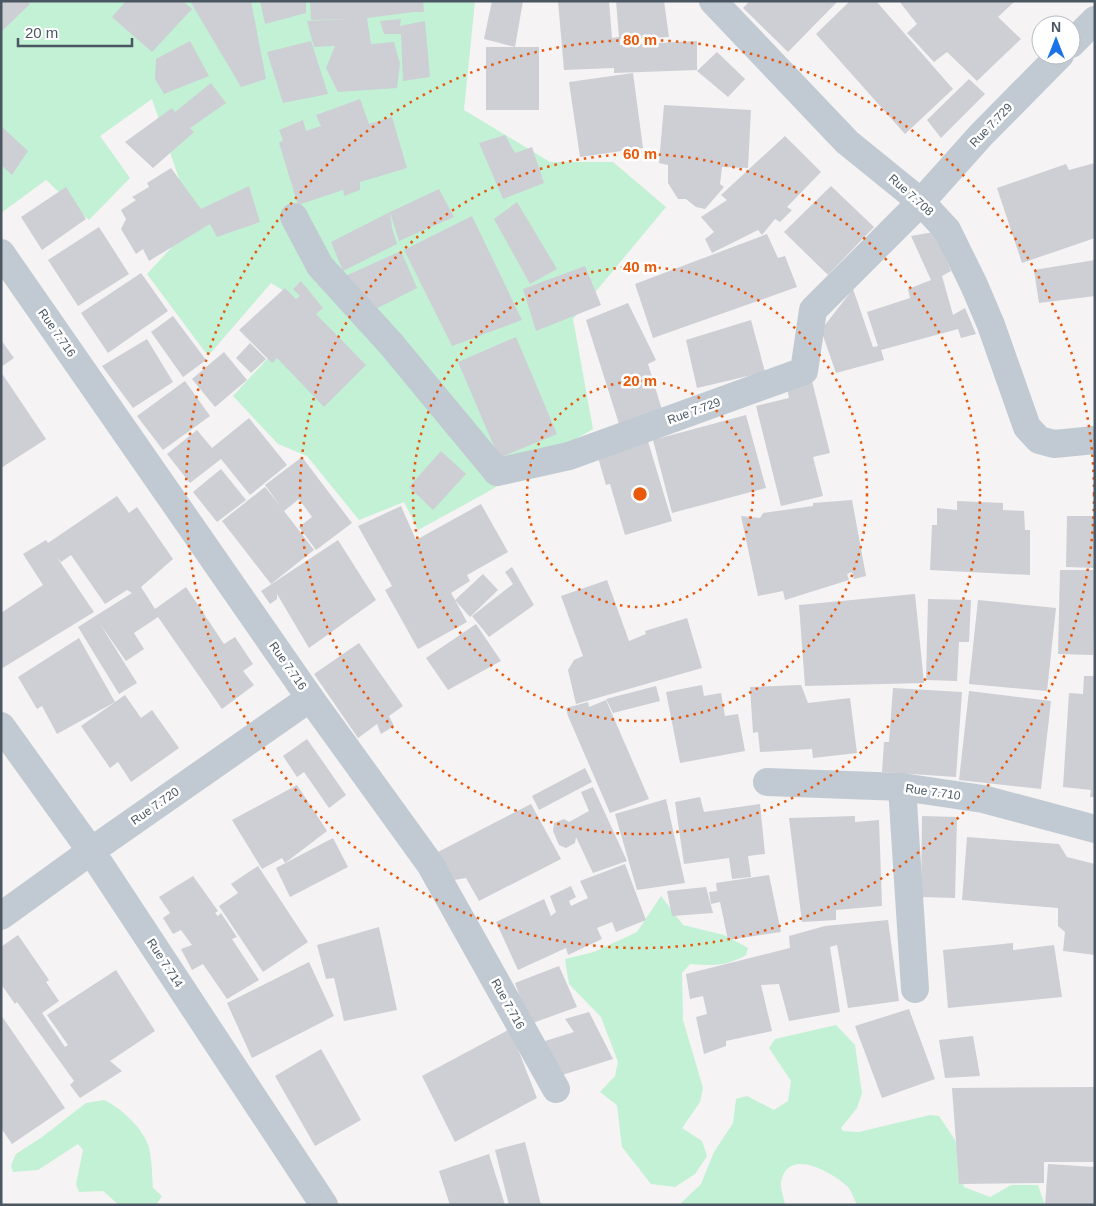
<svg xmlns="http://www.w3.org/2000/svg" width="1096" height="1206" viewBox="0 0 1096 1206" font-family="Arial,sans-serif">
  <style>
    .green { fill: #c3f1d5 }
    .building { fill: #cdcfd5 }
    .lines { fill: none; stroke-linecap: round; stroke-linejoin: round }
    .minor { stroke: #c1cad2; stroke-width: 28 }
    .ring { fill: none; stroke: #e8590c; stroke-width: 2.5; stroke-dasharray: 2.5 5 }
    .labels { text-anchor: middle; stroke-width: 5; stroke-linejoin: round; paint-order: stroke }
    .street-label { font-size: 12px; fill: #4a5661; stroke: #fff }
    .centre { fill: #e8590c; stroke: #fff; stroke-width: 2.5 }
    .ring-label { font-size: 15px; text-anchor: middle; font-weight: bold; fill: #e8590c; stroke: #fff; stroke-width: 5; stroke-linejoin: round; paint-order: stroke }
  </style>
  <rect width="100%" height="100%" fill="#f5f3f3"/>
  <g class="green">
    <path d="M1,1H475L464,110L550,162H613L666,207L573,319L593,429L484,494L418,530L404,502L359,520L307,456L278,444L233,396L313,309L271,283L208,356L147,274L194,223L152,99L100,136L130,178L89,220L46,180L1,213Z"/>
    <path d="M661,896L683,925L724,935L748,948L746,955C727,966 712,966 690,964L682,973L683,1020L703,1088L700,1102L682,1128L702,1141L707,1156L695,1174L675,1187L651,1184L622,1147L617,1105L600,1092L615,1076L618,1062L601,1017L569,984L565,959L594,952L637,932Z"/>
    <path d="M836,1025L855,1045L862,1093L857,1108L841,1128L843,1131L859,1132L930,1115L939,1116L955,1140L964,1187L990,1197L1011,1185H1038L1045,1205H857C854,1199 852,1192 848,1187C833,1173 788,1146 781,1182C780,1188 784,1198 785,1205H679L701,1184L714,1152L733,1123L736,1099L747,1096L774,1110L788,1101L791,1081L769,1048L775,1039Z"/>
    <path d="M104,1100C120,1107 145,1130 149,1148C152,1161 152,1175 153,1188L162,1196L156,1205H119L103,1191L79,1192L76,1184L83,1150L78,1144L38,1170L13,1172L11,1165L16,1154L42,1137L86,1103Z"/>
  </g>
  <g class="building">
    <path d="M1,1H27L30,4L1,32Z"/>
    <path d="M126,1H183L192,9L152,52L112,17Z"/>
    <path d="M190,1H251L266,79L241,87Z"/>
    <path d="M260,1H306V13L265,24Z"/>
    <path d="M310,1H423L424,12H414L367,18L371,44L394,42L400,64L397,88L338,92L326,68L335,46L314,47L307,21L347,19L311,20Z"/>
    <path d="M492,1H523L515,47L484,39Z"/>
    <path d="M558,1H609L612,38L619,37L616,1H664L669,37L620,39V45L697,41V70L614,73V68L564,70Z"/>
    <path d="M750,1H838L788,52L743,8Z"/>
    <path d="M850,1H876L953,89L905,134L816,34Z"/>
    <path d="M899,1H1015L998,17L1021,39L977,81L947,52L934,62L907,33L917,24Z"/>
    <path d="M401,19L400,26L425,21L430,77L403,81L401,34H384L380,21Z"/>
    <path d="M190,41L209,76L164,94L155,79L156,59Z"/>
    <path d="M311,41L328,94L283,103L267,52Z"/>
    <rect x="486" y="47" width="53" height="63"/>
    <path d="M717,52L745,79L728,97L697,71Z"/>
    <path d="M633,73L643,148L580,157L569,82Z"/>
    <path d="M969,79L985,94L941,138L927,120Z"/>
    <path d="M211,83L226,103L190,128L194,132L153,168L125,142L172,108L175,112Z"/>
    <path d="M360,99L369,124L392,117L407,168L360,182V190L344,196L343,190L298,205L279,143L283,140L279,130L303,120L306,131L321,126L316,115Z"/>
    <path d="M664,105L751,110L748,168L722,167L720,184L724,187L705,209L696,207L686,199H678L668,183V165L659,163Z"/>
    <path d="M1,126L28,151L12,175L1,165Z"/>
    <path d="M505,135L515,153L532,147L544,183L503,199L479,143Z"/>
    <path d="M785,136L821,172L787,207L792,210L780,222L775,219L762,235L758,230L712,253L705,239L714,232L701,217L727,200L721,195Z"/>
    <path d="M1095,163V238L1022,263L997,188L1066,164L1069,170Z"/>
    <path d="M171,168L201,209L249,186L260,222L217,237L210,224L149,261L143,249L136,254L121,229L126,219L121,210L136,200L132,197L149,187L147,183Z"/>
    <path d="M831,186L874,227L828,275L784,232Z"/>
    <path d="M66,187L86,219L42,250L21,217Z"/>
    <path d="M439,189L454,217L399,241L390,212L392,228L397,244L343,271L331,242L390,212Z"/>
    <path d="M517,202L557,269L530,284L494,219Z"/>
    <path d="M472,216L522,320L452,346L404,250Z"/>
    <path d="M99,227L129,274L78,306L48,260Z"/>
    <path d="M934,232L951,271L942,276L953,315L965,308L976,334L961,338L958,329L881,350L884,360L836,373L821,330L853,289L873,347L878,346L867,312L910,298L908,289L931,280L911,236Z"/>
    <path d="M767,234L778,258L785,256L797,287L653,338L635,284Z"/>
    <path d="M401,251L417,288L362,316L343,277Z"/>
    <path d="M1095,260V296L1039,303L1034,270Z"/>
    <path d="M585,266L601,305L536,331L523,289Z"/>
    <path d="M141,273L168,311L108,353L81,313Z"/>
    <path d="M301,281L323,308L316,314L366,365L324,407L277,358L272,363L239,330L285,288L296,299L300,296L293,289Z"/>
    <path d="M628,303L656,360L648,364L663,413L620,427L586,320Z"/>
    <path d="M173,316L206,360L183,377L151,332Z"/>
    <path d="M751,320L765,372L697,388L686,340Z"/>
    <path d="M516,337L557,434L499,458L458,362Z"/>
    <path d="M147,339L173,382L133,408L102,366Z"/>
    <path d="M1,340L14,358L1,367Z"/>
    <path d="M250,343L266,359L251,373L236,358Z"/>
    <path d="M224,352L247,380L215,407L192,379Z"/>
    <path d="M1,372L46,439L1,468Z"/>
    <path d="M185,381L210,416L163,450L137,416Z"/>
    <path d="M812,381L830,453L813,457L823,496L781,506L756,406L789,398L787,387Z"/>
    <path d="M746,415L766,488L672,513L653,440Z"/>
    <path d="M249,418L287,465L250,495L221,459L190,483L167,454L197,430L212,448Z"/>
    <path d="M647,438L672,521L625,535L610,484L606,485L597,454Z"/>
    <path d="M441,451L466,474L433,510L409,487Z"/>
    <path d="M302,457L352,523L316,550L299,527L312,517L299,499L284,511L314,550L271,584L222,521L265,487L281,507L265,485Z"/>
    <path d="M221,469L246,500L217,522L193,492Z"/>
    <path d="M117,496L129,513L137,507L173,559L141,587L155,609L186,587L224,644L235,637L253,664L243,671L254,685L222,709L158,617L134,633L144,649L126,661L100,624L137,683L119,694L78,627L132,593L127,590L105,604L71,555L61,562L56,556L94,612L1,669V613L43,585L23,554L46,540L48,543Z"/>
    <path d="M852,500L866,576L854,579L852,572L847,574L849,580L785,600L783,591L758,596L741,516L760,518L763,513L813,506V503Z"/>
    <path d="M957,501L1003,503V510L1024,511L1025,530H1030V575L930,570L932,525H937V508L957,510Z"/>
    <path d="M481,504L508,552L467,575L470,581L451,593L455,600L483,574L498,590L470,617L455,600L467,622L418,649L385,590L392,586L358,526L401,506L416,540Z"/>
    <path d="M1067,516H1095V568L1066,567Z"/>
    <path d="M338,540L376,600L309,648L277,594V599L270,604L261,591Z"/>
    <path d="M512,567L534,605L489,637L472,616L513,584L505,572Z"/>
    <path d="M1060,570H1095L1093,655L1058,654Z"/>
    <path d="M607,580L629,641L646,634L645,631L687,618L702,668L576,704L568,670L574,660L583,656L561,596Z"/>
    <path d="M915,594L924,683L805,686L799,605Z"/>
    <path d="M928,599L971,600L969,642H959L957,681L926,680Z"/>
    <path d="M978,600L1056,608L1047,691L969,684Z"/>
    <path d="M476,624L501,661L448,690L426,658Z"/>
    <path d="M79,638L115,702L57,734L42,706L37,709L18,677Z"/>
    <path d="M359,643L403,706L389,716L394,726L381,734L377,724L358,738L314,674Z"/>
    <path d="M1084,676H1095V797H1090L1091,790L1063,787L1069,693L1083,694Z"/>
    <path d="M702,685L704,696L721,693L725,716L738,714L745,751L680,763L666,692Z"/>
    <path d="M801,685L808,703L850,698L857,753L813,758L812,749L760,752L758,732L753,733L750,687Z"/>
    <path d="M656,686L660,701L613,713L606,699Z"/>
    <path d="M893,688L962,692L956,777L882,772L884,742H889Z"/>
    <path d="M969,691L1051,701L1041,789L959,780Z"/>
    <path d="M125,695L141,718L152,710L179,748L131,782L118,762L110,768L81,726Z"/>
    <path d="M606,700L649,799L610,813L568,716L566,708L588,702L589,707Z"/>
    <path d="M307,739L346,795L329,808L304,772L297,777L283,756Z"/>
    <path d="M585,768L592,782L539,810L532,796Z"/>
    <path d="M297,785L327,831L285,863L282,858L262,869L232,820Z"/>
    <path d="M593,787L627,861L593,873L576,837L575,843L566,848L559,845L553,831L554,823L564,819L569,822L589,811L581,792Z"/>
    <path d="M700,797L704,812L760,804L765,854L748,856L751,877L732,879L729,858L684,864L675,802Z"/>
    <path d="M666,799L685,883L637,890L615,814Z"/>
    <path d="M531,804L561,859L479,901L466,878L454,880L438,852Z"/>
    <path d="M855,816V822L879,820L882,906L836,910V920L802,922L789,818Z"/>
    <path d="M922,816L957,817L955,898L921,897Z"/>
    <path d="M967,837L1059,844L1067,857L1095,864V955L1063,951L1065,932L1058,926V908L962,900Z"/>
    <path d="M333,838L348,867L290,897L276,868Z"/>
    <path d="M625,864L646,920L616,932L612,922L597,928L602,939L568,955L566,948L518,970L496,922L544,899L551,916L556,912L550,896L571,886L576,897L569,901L571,906L588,898L580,881Z"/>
    <path d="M258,866L308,942L263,972L219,906L238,893L231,884Z"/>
    <path d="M769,875L781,932L728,940L720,902L711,904L709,892L717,891L716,883Z"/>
    <path d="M193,876L218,911L215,913L218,916L221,913L237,937L232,939L259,980L227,999L203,964L192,970L181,949L192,945L181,930L173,934L163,918L170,913L159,897Z"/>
    <path d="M706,887L713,913L672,916L667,891Z"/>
    <path d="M888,920L899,1001L848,1008L837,945L830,947L840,1012L789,1021L779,984L761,985L772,1031L726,1041V1046L704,1054L696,1017L707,1014L703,996L690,999L686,974L790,948L789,936L825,926Z"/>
    <path d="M379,927L397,1010L344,1021L334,978L326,979L317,945Z"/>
    <path d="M18,935L49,980L46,982L59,1001L42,1013L65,1047L68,1045L47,1015L116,970L155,1031L110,1061L122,1071L80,1098L70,1085L74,1081L17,1002L15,1004L1,984V947Z"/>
    <path d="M1013,943V950L1054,945L1062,997L948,1008L943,950Z"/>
    <path d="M309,962L334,1016L252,1058L227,1003Z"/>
    <path d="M559,966L577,1007L530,1024L515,983Z"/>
    <path d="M909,1009L935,1079L882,1098L855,1026Z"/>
    <path d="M589,1012L613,1059L556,1077L545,1041L574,1032L565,1019Z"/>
    <path d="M1,1015L65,1108L12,1144L1,1128Z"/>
    <path d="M510,1029L537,1098L455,1142L422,1076Z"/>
    <path d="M973,1036L980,1076L945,1078L939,1040Z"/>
    <path d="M321,1049L361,1120L315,1146L275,1076Z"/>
    <path d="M1095,1087V1162H1044V1183L959,1184L952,1088Z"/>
    <path d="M525,1142L541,1205H509L495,1150Z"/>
    <path d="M489,1154L505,1205H450L439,1171Z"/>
    <path d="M1048,1164L1095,1167V1205H1045Z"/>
  </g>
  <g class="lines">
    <g class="minor">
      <path d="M713,1L847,142L921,202L947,230L974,285L991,325L1027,427L1039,440L1054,444L1095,440"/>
      <path d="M1071,44L1095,20"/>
      <path d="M294,217L320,266L391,344L497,472L569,456L804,371L813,310L921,202L981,135L1060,55"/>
      <path d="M1,253L310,698L430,864L556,1089"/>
      <path d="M1,726L91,851L324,1205"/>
      <path d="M767,782L902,787L983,799L1095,829"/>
      <path d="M902,787L915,989"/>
      <path d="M1,916L91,851L310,698"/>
    </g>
  </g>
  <g class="ring">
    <circle cx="640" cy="494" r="113"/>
    <circle cx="640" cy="494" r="227"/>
    <circle cx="640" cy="494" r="340"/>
    <circle cx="640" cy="494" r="454"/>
  </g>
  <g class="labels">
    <g class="street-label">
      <text transform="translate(991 125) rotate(-46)" y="4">Rue 7.729</text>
      <text transform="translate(911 195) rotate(42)" y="4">Rue 7.708</text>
      <text transform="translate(57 333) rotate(55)" y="4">Rue 7.716</text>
      <text transform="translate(694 411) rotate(-20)" y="4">Rue 7.729</text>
      <text transform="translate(288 666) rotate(55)" y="4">Rue 7.716</text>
      <text transform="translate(933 792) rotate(8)" y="4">Rue 7.710</text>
      <text transform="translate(155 806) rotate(-35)" y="4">Rue 7.720</text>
      <text transform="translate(165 963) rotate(57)" y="4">Rue 7.714</text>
      <text transform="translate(508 1004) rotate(61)" y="4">Rue 7.716</text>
    </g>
  </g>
  <circle cx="640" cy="494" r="8" class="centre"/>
  <g class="ring-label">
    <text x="640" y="45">80 m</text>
    <text x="640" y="159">60 m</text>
    <text x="640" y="272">40 m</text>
    <text x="640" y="386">20 m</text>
  </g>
  <rect width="1096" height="1206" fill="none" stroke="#4a5661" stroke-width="5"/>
  <g transform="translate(1056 40)"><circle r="24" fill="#ffffff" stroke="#b7bbc0"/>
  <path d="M0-4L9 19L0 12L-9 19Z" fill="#1a73e8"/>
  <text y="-8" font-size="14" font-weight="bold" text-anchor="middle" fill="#4a5661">N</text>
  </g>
  <path d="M18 38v8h114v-8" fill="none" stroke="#4a5661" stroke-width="2.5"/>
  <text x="25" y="38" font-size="15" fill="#4a5661" stroke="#ffffff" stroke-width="4" paint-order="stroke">20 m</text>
</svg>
